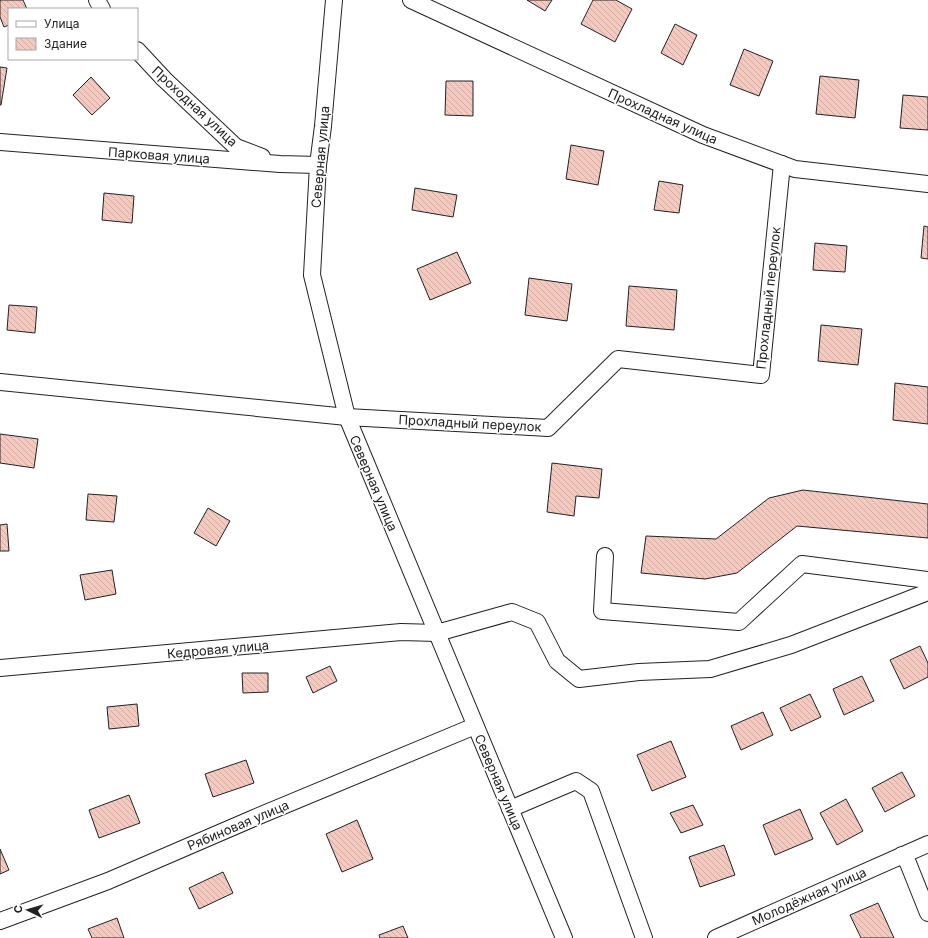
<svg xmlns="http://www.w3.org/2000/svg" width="928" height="938" viewBox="0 0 928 938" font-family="Inter,sans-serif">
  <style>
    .building { fill: url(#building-back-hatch); stroke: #222 }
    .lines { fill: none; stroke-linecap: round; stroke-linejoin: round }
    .street-casing { stroke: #222; stroke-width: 18 }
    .street { stroke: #fff; stroke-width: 16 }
    .labels { text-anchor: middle; stroke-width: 3; stroke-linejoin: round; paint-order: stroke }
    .street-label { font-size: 13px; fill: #222; stroke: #fff }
  </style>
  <defs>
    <pattern id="building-back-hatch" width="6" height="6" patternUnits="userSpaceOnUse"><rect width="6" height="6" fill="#f3c9c0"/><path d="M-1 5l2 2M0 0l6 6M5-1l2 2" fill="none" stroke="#d0aca5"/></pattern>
  </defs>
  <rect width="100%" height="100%" fill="#fff"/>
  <g class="building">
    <path d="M0,0H23L27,9H9V25L4,27L0,17Z"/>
    <path d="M527,0H552L545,11Z"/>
    <path d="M593,0H616L632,9L615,42L581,24Z"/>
    <path d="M675,24L697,35L683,65L661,53Z"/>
    <path d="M744,49L773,61L759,96L730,85Z"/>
    <path d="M0,67L7,68L1,105H0Z"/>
    <path d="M820,76L859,80L855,118L816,114Z"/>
    <path d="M91,77L110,98L92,115L73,95Z"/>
    <path d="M446,81H473V116L445,115Z"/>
    <path d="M903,95L928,97V130L900,128Z"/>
    <path d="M571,145L604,151L598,185L566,179Z"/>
    <path d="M659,181L683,185L679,213L654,210Z"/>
    <path d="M415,188L457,195L453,217L412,210Z"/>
    <path d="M104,193L134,196L132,223L102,220Z"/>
    <path d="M924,226L928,227V259L921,258Z"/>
    <path d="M815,243L847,246L845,272L813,270Z"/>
    <path d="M457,252L471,283L430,300L417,269Z"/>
    <path d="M529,278L572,284L567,321L525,315Z"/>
    <path d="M629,286L677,290L674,330L626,326Z"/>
    <path d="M9,305L37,307L35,333L7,330Z"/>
    <path d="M821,325L862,329L858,365L818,361Z"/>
    <path d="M895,383L928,387V424L893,420Z"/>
    <path d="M0,434L38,439L34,468L0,463Z"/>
    <path d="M552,463L602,469L599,498L576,496L574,516L547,512Z"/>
    <path d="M803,490L928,504V538L797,526L737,573L705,579L641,573L646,536L716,539L769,498Z"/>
    <path d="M88,494L117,496L114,522L86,520Z"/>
    <path d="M208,508L230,521L216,546L194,533Z"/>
    <path d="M7,524L9,551H0V525Z"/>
    <path d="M112,570L116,594L85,600L80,575Z"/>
    <path d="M920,646L928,663V677L904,689L890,660Z"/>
    <path d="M330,666L337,681L313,693L306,677Z"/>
    <path d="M242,673H268V692L243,693Z"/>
    <path d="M862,676L874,701L844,715L833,689Z"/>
    <path d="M810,694L821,717L791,731L780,708Z"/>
    <path d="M137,704L139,726L109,729L107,707Z"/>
    <path d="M763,712L773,735L741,750L731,726Z"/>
    <path d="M671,741L686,777L652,791L637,755Z"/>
    <path d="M246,760L254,783L213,797L205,774Z"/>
    <path d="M902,772L915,796L885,812L872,788Z"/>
    <path d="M129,795L140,823L99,838L89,810Z"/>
    <path d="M846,799L863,831L837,845L820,813Z"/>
    <path d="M693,805L703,825L681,833L670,813Z"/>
    <path d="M800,809L813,839L775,855L763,825Z"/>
    <path d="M357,820L373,859L342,872L326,834Z"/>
    <path d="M724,845L735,875L700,887L689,857Z"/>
    <path d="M0,849L9,870L0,874Z"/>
    <path d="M223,872L233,893L199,909L189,888Z"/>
    <path d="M878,903L894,938H861L850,915Z"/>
    <path d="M117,918L124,938H92L88,929Z"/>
    <path d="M403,926L408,938H380L379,935Z"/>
  </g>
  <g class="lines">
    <defs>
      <g id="street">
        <path d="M97,0L102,9"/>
        <path d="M334,0L323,126L318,165L312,275L347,417L564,938"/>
        <path d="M411,0L703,135L795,169L928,184"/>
        <path d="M137,50L164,79L236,147L262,157"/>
        <path d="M0,142L280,164L318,165"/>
        <path d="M0,382L347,417L548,428L618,359L761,375L782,164"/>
        <path d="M605,556L602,611L739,622L802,564L928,580"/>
        <path d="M0,668L401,632L437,633L512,612L537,622L557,661L579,679L639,672L710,669L791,645L928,592"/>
        <path d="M510,809L576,781L591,791L644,938"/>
        <path d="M902,855L908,863L928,913"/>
        <path d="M0,921L108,881L254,818L475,726"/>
        <path d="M716,938L928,844"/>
      </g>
    </defs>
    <use href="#street" class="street-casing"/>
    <use href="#street" class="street"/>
  </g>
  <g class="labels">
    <g class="street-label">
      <text transform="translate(195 106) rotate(43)" y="5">Проходная улица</text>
      <text transform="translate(663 116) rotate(24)" y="5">Прохладная улица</text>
      <text transform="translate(159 155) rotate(4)" y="5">Парковая улица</text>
      <text transform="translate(320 157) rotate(-85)" y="5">Северная улица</text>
      <text transform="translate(768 298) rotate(-84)" y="5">Прохладный переулок</text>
      <text transform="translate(470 423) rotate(3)" y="5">Прохладный переулок</text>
      <text transform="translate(374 483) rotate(67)" y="5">Северная улица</text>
      <text transform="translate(218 649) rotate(-5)" y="5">Кедровая улица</text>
      <text transform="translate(499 782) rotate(67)" y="5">Северная улица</text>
      <text transform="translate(238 825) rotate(-23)" y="5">Рябиновая улица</text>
      <text transform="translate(809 896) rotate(-24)" y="5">Молодёжная улица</text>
    </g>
  </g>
  <rect x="8" y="8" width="130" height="52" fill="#ffffff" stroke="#a7a7a7"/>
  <rect x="16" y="21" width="20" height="6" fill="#ffffff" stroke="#a7a7a7"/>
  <text x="44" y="28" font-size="12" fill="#222222">Улица</text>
  <rect x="16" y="38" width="20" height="12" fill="url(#building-back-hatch)" stroke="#a7a7a7"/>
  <text x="44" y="48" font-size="12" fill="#222222">Здание</text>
  <g transform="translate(28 910) rotate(275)" stroke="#ffffff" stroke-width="3" paint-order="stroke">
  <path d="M0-3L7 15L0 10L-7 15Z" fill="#222222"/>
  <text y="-6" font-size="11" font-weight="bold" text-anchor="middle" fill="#222222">С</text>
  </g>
</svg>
